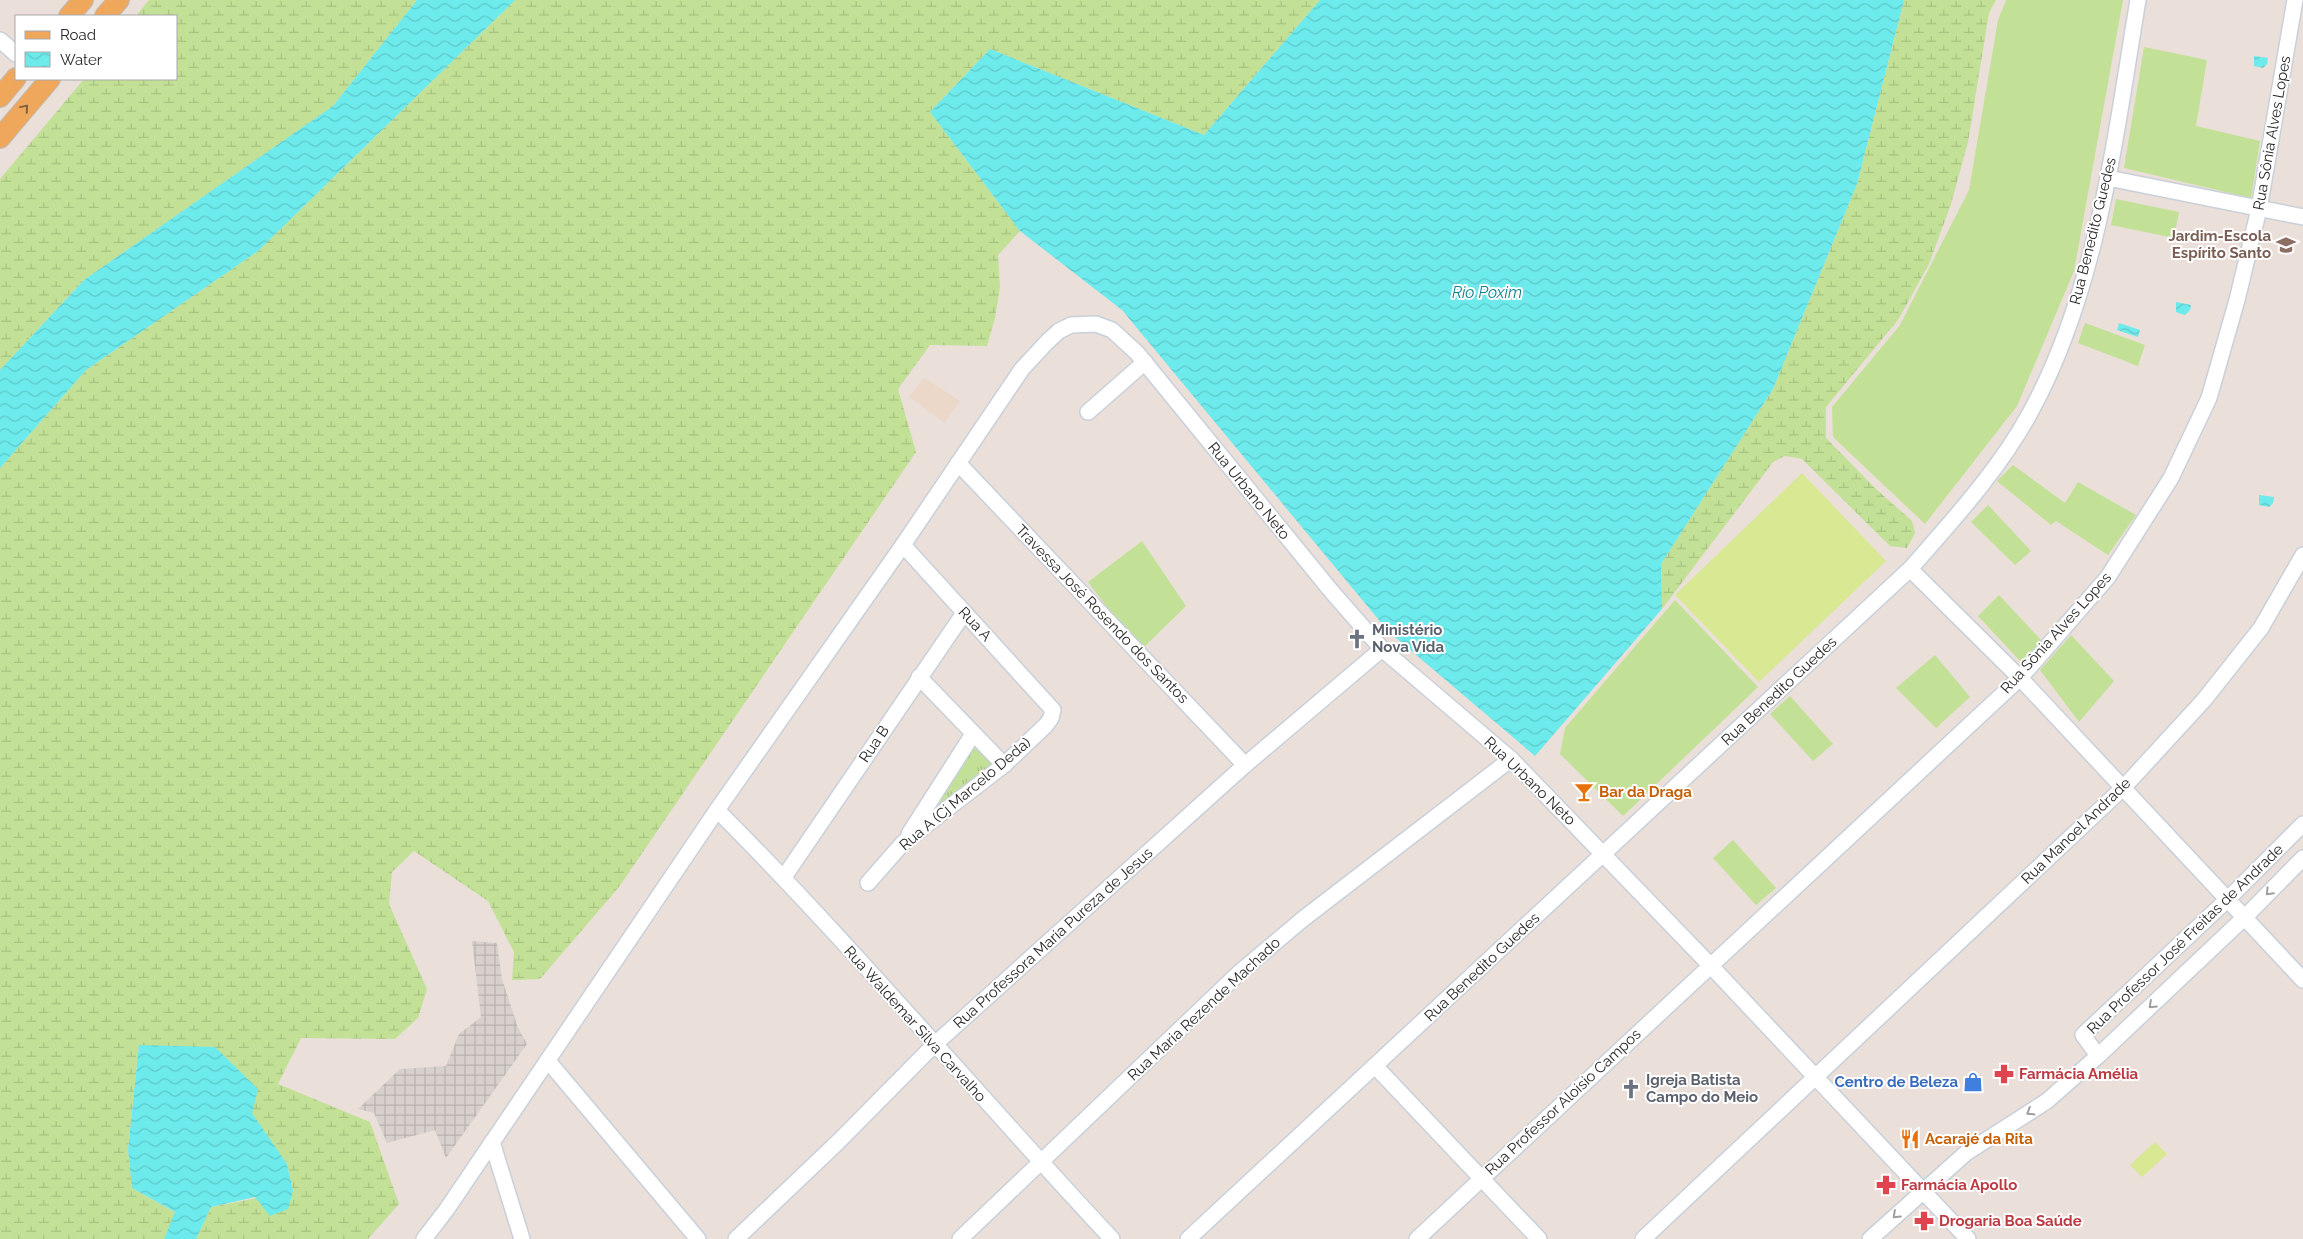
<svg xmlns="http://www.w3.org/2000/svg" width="2303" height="1239" viewBox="0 0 2303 1239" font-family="Raleway,sans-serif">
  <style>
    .education { fill: #ecd8c9 }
    .grass { fill: #c2e196 }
    .wetland { fill: url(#wetland-marsh) }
    .park { fill: url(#park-tufts) }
    .pitch { fill: #d9e892 }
    .plaza { fill: url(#plaza-grid) }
    .water { fill: url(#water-waves) }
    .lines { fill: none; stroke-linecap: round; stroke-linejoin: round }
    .minor-casing { stroke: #c8d0da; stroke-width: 18 }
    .major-casing { stroke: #bebebe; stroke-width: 22 }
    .minor { stroke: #fff; stroke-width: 15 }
    .major { stroke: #eea75b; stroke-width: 20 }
    .oneway { stroke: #81613f }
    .oneway2 { stroke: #9e9e9e }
    .labels { text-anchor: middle; stroke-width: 4; stroke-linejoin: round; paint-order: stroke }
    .street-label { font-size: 15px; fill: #282828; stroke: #fff }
    .education-label { font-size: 15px; font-weight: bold; fill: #785e54; stroke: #fff; text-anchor: end }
    .worship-label { font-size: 15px; font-weight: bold; fill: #5b616d; stroke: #fff; text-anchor: start }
    .food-label { font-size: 15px; font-weight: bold; fill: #c56008; stroke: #fff; text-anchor: start }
    .health-label { font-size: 15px; font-weight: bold; fill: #be3a42; stroke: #fff; text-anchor: start }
    .shop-label { font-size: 15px; font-weight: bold; fill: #366cbe; stroke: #fff; text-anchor: end }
    .water-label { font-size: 16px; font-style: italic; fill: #0f828e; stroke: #fff }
  </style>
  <defs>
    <pattern id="wetland-marsh" width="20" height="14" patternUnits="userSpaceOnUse" patternTransform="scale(1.25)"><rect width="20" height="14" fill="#c2e196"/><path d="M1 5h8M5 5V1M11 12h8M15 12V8" fill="none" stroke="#a7c181"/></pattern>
    <pattern id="park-tufts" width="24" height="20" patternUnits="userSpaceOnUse" patternTransform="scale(1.25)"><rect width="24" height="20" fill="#c2e196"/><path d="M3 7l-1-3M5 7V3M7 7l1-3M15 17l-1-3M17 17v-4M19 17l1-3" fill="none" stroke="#a7c181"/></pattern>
    <pattern id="plaza-grid" width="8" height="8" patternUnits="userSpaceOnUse" patternTransform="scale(1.25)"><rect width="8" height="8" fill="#d7d0cc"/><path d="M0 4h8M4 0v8" fill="none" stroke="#b9b3af"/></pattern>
    <pattern id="water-waves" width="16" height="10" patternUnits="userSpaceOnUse" patternTransform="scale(1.25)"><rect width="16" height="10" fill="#6deaec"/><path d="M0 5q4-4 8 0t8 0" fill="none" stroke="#5ec9ca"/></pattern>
  </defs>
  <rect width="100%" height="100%" fill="#eadfd9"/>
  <path class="education" d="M924,378L960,401L945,423L909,397Z"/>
  <g class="grass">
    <path d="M2006,0H2123L2074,271L2017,406L1925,524L1833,437L1832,407L1900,325L1969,190L1998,20Z"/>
    <path d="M2144,47L2207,60L2196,126L2260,141L2251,198L2124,168Z"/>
    <path d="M2116,199L2179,212L2174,238L2111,225Z"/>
    <path d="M2085,323L2145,345L2138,366L2078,343Z"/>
    <path d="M2013,465L2065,503L2078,482L2136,515L2108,555L2056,521L2051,525L1997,481Z"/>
    <path d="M1988,505L2031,551L2015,565L1971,522Z"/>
    <path d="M1142,541L1186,606L1140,651L1088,582Z"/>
    <path d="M1999,595L2042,641L2021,662L1978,616Z"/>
    <path d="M1675,600L1758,687L1623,816L1560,754L1565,728Z"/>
    <path d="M2071,635L2114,681L2079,722L2040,670Z"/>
    <path d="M1935,655L1970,697L1936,728L1896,688Z"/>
    <path d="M1790,696L1833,744L1813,761L1770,714Z"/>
    <path d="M1733,840L1776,888L1756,905L1713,858Z"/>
  </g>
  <g class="wetland">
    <path d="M149,0H417L333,106L84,280L0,370V179L84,79H176V16H136Z"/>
    <path d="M515,0H1320L1204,135L990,49L930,112L1020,231L998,255L1000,287L995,318L987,346L930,345L898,389L916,452L619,887L540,979L512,980L514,952L488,901L414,851L392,872L389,904L427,989L418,1018L395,1039L301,1038L278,1084L370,1122L399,1204L368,1239H196L211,1207L293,1191L287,1164L251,1113L139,1045L128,1150L132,1188L176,1213L164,1239H0V468L86,370L258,251Z"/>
    <path d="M1904,0H1996L1989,13L1968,142L1951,204L1929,264L1898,320L1826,407V438L1876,489L1912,521L1915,533L1907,548L1890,546L1802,459L1785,456L1773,462L1662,609L1661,564L1773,389L1857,184Z"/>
  </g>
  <path class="park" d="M973,745L994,765L925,819Z"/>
  <g class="pitch">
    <path d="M1802,473L1886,561L1759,682L1675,595Z"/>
    <path d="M2155,1142L2167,1154L2142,1177L2130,1165Z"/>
  </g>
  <path class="plaza" d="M472,941L497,943L502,979L518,1028L527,1044L446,1158L435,1130L387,1143L374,1113L358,1109L400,1069L446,1066L459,1034L481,1017Z"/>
  <g class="water">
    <path d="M417,0H515L258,251L86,370L0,468V370L84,280L333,106Z"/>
    <path d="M1320,0H1904L1857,184L1773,389L1661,564L1662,609L1535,756L1388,631L1122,310L1020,231L930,112L990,49L1204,135Z"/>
    <path d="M2254,56L2268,58L2267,64L2263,68L2254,66Z"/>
    <path d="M2176,302L2191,305L2190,310L2185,315L2176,312Z"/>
    <path d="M2119,323L2140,330L2138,337L2117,330Z"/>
    <path d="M2259,495L2274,497L2273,503L2269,507L2259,505Z"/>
    <path d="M139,1045L215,1047L258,1089L252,1113L287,1164L293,1191L288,1209L270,1216L255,1197L211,1207L196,1239H164L175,1212L132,1188L128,1150Z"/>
  </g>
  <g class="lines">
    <defs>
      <g id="minor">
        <path d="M0,40L16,54"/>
        <path d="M2108,178L2303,217"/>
        <path d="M1088,412L1145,362"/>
        <path d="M958,463L1245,765"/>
        <path d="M1910,569L2020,678L2303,980"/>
        <path d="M919,677L1004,765"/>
        <path d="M717,810C854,947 979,1097 1112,1239"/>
        <path d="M909,834L973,734"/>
        <path d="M784,877L964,613"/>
        <path d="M868,883L903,843L1004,765L1046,725L1051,718L1053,710L903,545"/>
        <path d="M2098,1056L2083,1035L2228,899L2303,824"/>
        <path d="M548,1061L698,1239"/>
        <path d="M1375,1066L1539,1239"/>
        <path d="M492,1142L522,1239"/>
        <path d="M424,1239L447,1209L717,810L903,545L1022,369L1047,342L1059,331L1071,325L1096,324L1112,330L1137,353L1332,592L1382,649L1511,759L1710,965L1968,1239"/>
        <path d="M736,1239L838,1142L934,1045L1245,765L1382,649"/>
        <path d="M960,1239L1240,972L1303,919L1511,759"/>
        <path d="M1188,1239L1910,569C1953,520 1999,470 2030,413C2098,289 2115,137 2138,0"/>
        <path d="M1417,1239L2020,678L2108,577L2171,478L2209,398L2237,300L2259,209L2295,0"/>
        <path d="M1643,1239L2124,787L2204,700L2261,628L2303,555"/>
        <path d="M1870,1239L1966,1153L2047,1101L2098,1056L2245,917L2303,858"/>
      </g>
      <g id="major">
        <path d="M69,16L83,0"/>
        <path d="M105,16L119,0"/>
        <path d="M0,97L16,78"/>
        <path d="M0,138L50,79"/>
      </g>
    </defs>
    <use href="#minor" class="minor-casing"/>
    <use href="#major" class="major-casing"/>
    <use href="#minor" class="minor"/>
    <use href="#major" class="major"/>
  </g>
  <defs><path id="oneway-chevron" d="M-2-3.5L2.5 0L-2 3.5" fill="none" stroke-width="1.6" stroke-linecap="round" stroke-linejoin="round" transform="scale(1.25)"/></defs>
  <use class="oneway" href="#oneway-chevron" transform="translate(25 108) rotate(-50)"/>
  <g class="oneway2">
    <use href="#oneway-chevron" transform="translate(2269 892) rotate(134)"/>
    <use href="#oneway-chevron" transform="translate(2152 1005) rotate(137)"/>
    <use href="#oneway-chevron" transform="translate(2030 1112) rotate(148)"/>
    <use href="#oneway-chevron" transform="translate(1896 1215) rotate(137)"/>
  </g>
  <defs>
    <symbol id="school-bare" viewBox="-9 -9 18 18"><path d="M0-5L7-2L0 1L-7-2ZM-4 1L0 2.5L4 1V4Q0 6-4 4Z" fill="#8d6e63" stroke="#fff" stroke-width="2.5" paint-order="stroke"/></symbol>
    <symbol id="church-bare" viewBox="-9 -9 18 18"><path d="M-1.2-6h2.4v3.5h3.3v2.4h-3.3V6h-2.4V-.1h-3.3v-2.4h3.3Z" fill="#6b7280" stroke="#fff" stroke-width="2.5" paint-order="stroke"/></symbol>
    <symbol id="bar-bare" viewBox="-9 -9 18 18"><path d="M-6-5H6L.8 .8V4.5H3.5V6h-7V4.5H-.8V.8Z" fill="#e8710a" stroke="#fff" stroke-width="2.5" paint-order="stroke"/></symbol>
    <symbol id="pharmacy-bare" viewBox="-9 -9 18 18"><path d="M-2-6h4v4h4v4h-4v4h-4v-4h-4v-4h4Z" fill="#e0444e" stroke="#fff" stroke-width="2.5" paint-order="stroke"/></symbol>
    <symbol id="shop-bare" viewBox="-9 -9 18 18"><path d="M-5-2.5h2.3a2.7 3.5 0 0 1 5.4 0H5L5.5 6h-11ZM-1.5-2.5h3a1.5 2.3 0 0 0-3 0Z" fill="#3f7fe0" stroke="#fff" stroke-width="2.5" paint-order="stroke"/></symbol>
    <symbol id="restaurant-bare" viewBox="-9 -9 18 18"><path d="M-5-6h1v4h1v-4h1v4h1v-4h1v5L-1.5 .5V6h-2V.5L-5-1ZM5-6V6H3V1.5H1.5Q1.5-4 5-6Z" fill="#e8710a" stroke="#fff" stroke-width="2.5" paint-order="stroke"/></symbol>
  </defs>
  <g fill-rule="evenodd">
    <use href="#school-bare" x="2272" y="231" width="28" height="28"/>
    <use href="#church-bare" x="1343" y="625" width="28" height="28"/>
    <use href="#bar-bare" x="1570" y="778" width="28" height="28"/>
    <use href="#pharmacy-bare" x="1990" y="1060" width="28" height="28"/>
    <use href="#shop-bare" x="1959" y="1068" width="28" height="28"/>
    <use href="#church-bare" x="1617" y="1075" width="28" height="28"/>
    <use href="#restaurant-bare" x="1896" y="1125" width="28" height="28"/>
    <use href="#pharmacy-bare" x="1872" y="1171" width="28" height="28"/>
    <use href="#pharmacy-bare" x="1910" y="1207" width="28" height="28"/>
  </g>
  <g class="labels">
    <g class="street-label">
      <text transform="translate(2272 133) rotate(-80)" y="5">Rua Sônia Alves Lopes</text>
      <text transform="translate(2093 231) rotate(-76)" y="5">Rua Benedito Guedes</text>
      <text transform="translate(1249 491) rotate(51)" y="5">Rua Urbano Neto</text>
      <text transform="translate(1102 614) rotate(46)" y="5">Travessa José Rosendo dos Santos</text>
      <text transform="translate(975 624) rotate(47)" y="5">Rua A</text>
      <text transform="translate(2056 633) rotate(-48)" y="5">Rua Sônia Alves Lopes</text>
      <text transform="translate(1779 691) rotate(-43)" y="5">Rua Benedito Guedes</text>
      <text transform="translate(874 744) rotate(-56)" y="5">Rua B</text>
      <text transform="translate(1530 781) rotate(44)" y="5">Rua Urbano Neto</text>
      <text transform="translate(965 794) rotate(-40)" y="5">Rua A (Cj Marcelo Deda)</text>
      <text transform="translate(2076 831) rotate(-44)" y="5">Rua Manoel Andrade</text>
      <text transform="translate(1053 938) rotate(-42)" y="5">Rua Professora Maria Pureza de Jesus</text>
      <text transform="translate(2185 939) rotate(-44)" y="5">Rua Professor José Freitas de Andrade</text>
      <text transform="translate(1482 967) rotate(-43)" y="5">Rua Benedito Guedes</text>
      <text transform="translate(1204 1009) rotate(-43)" y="5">Rua Maria Rezende Machado</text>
      <text transform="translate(915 1024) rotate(48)" y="5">Rua Waldemar Silva Carvalho</text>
      <text transform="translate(1563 1102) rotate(-43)" y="5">Rua Professor Aloisio Campos</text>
    </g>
    <g class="education-label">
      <text x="2271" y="241">Jardim-Escola<tspan x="2271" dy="17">Espírito Santo</tspan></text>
    </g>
    <g class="worship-label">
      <text x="1372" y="635">Ministério<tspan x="1372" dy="17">Nova Vida</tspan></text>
      <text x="1646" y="1085">Igreja Batista<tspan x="1646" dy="17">Campo do Meio</tspan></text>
    </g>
    <g class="food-label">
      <text x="1599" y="797">Bar da Draga</text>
      <text x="1925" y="1144">Acarajé da Rita</text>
    </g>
    <g class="health-label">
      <text x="2019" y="1079">Farmácia Amélia</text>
      <text x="1901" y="1190">Farmácia Apollo</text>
      <text x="1939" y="1226">Drogaria Boa Saúde</text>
    </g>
    <g class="shop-label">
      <text x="1958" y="1087">Centro de Beleza</text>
    </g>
    <g class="water-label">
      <text x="1487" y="298">Rio Poxim</text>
    </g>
  </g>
  <rect x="15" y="15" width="162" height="65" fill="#ffffff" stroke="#a9a9a9"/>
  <rect x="25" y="31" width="25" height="8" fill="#eea75b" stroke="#a9a9a9"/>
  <text x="60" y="40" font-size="15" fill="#282828">Road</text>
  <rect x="25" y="52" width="25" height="15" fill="url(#water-waves)" stroke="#a9a9a9"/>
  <text x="60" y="65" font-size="15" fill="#282828">Water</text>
</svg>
